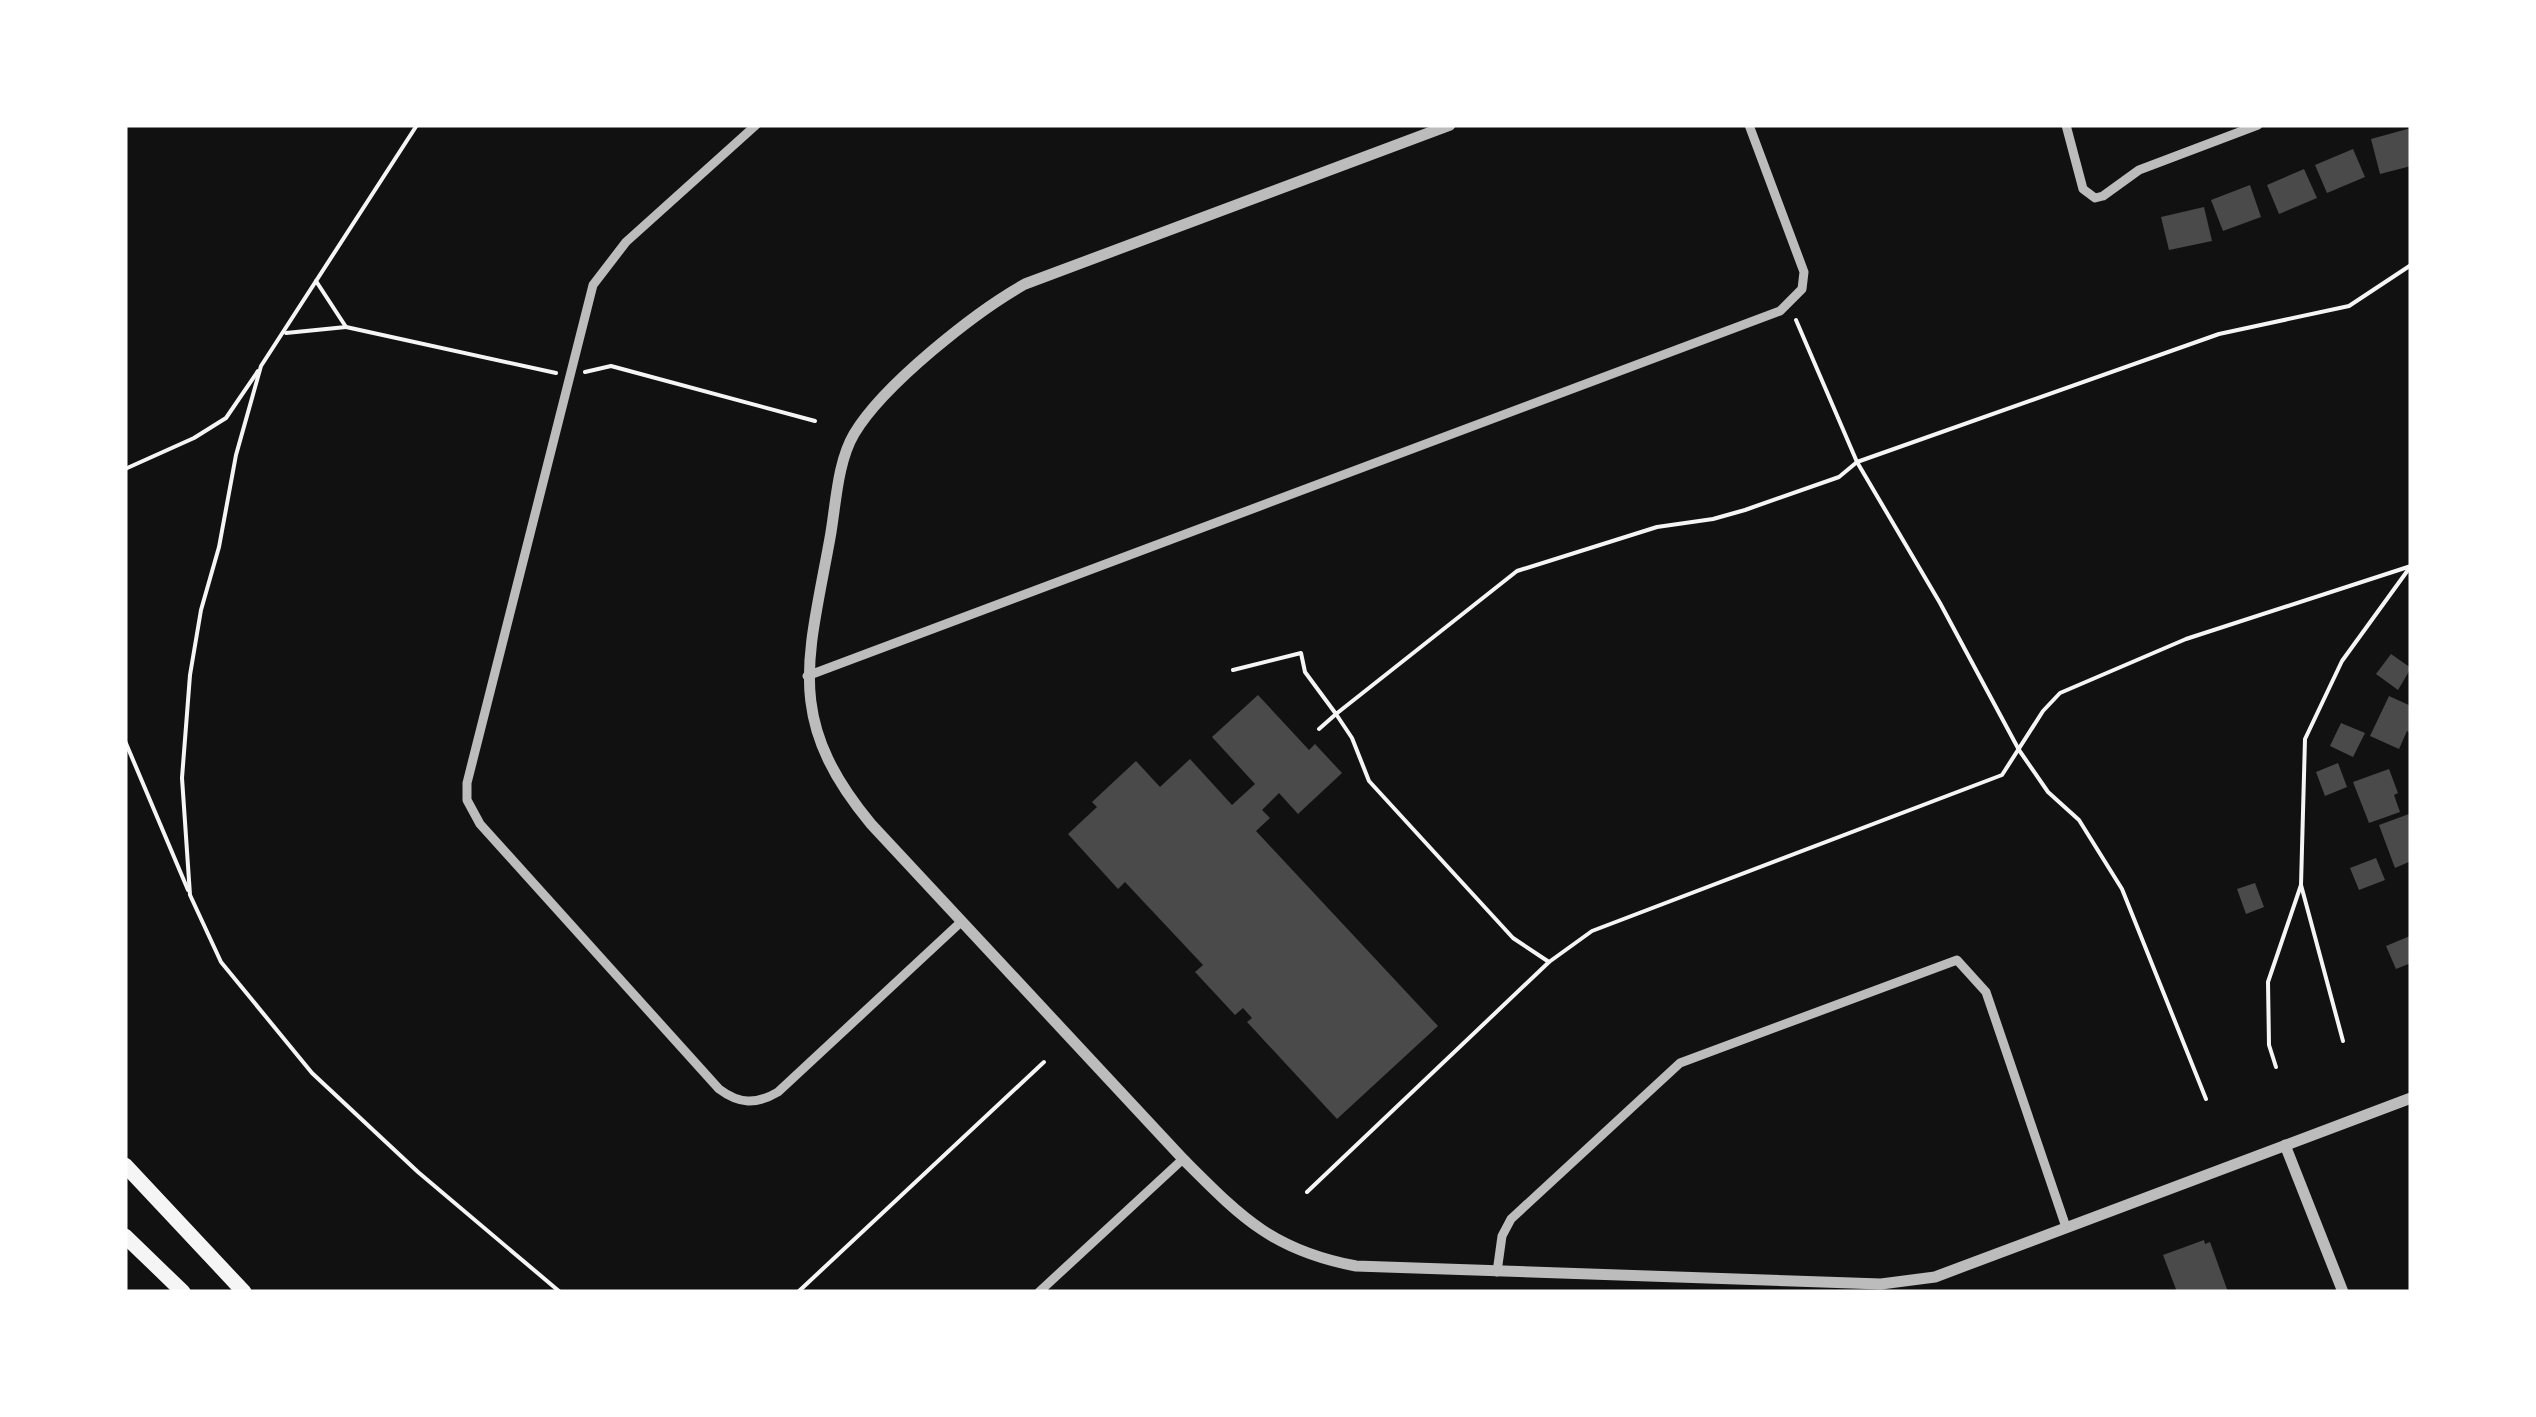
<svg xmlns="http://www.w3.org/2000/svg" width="2536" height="1417" viewBox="0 0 2536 1417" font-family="'PT Sans',sans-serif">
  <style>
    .building { fill: #4a4a4a }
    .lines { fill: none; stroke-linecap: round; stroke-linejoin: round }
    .path { stroke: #f5f5f5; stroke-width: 4 }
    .minor { stroke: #bcbcbc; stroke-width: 9 }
    .tertiary { stroke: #bcbcbc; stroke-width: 11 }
    .primary { stroke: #f5f5f5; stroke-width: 15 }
  </style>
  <rect width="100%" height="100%" fill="#111"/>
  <g class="building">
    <path d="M2411,128V166L2380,174L2371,139Z"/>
    <path d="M2353,149L2365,177L2327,193L2315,165Z"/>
    <path d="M2304,169L2317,198L2279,214L2267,185Z"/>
    <path d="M2250,185L2261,217L2223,231L2211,200Z"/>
    <path d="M2204,207L2212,241L2169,250L2161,217Z"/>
    <path d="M2391,654L2411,668L2398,690L2376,674Z"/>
    <path d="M1258,695L1309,750L1315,744L1342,773L1298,814L1279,793L1262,810L1270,818L1256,831L1438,1026L1337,1119L1247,1022L1252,1018L1243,1008L1235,1015L1195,972L1203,965L1125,882L1118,889L1068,834L1097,807L1092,802L1136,761L1160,787L1190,759L1232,805L1255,784L1212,737Z"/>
    <path d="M2389,696L2411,706V733L2407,731L2399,749L2370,736Z"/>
    <path d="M2341,723L2365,733L2353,757L2330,746Z"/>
    <path d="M2338,763L2347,787L2325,796L2316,772Z"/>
    <path d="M2389,769L2398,793L2394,795L2400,812L2369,823L2353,782Z"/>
    <path d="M2409,814L2411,861L2395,868L2379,825Z"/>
    <path d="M2376,858L2385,880L2359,890L2350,868Z"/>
    <path d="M2255,883L2264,907L2246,914L2237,889Z"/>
    <path d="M2410,936L2411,963L2396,969L2386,946Z"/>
    <path d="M2204,1240L2205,1244L2210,1242L2228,1292H2177L2163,1255Z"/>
  </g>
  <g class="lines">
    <g class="path">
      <path d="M417,125L261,366L236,455L219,547L201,610L190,675L182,778L190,895L221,962L312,1073L418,1172L560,1292"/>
      <path d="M1796,320L1857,462L1940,603L2019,750L2048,792L2079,820L2122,889L2206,1099"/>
      <path d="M346,327L556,373"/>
      <path d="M286,333L346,327L316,281"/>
      <path d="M585,372L611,366L815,421"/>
      <path d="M125,469L194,438L226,418L258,371"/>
      <path d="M1233,670L1301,653L1305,672L1336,714L1517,571L1657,527L1713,519L1745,510L1839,477L1857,462L2219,334L2349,306L2411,265"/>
      <path d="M1319,729L1336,714L1352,738L1369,781L1513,938L1549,962"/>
      <path d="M125,741L188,890"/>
      <path d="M2301,885L2343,1041"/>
      <path d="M2276,1067L2269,1045L2268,982L2301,885L2305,739L2342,661L2408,570"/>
      <path d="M1307,1192L1549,962L1592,931L2002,775L2043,711L2060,693L2186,639L2411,566"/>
      <path d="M798,1292L1044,1062"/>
    </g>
    <g class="minor">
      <path d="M756,125L626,242L593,285L467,783V800L480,824L719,1089C739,1104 756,1105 778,1092L962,921"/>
      <path d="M2066,125L2083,189L2095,198L2103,196L2139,170L2258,125"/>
      <path d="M807,676L1780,311L1802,289L1804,272L1749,125"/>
      <path d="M1497,1272L1502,1236L1511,1219L1680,1063L1957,960L1986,992L2066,1227"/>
      <path d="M1039,1292L1183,1159"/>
    </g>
    <g class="tertiary">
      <path d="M1450,125L1025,284C975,312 883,385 854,434C837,463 836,505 830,538C808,660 784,719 871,824L1183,1159C1241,1217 1272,1250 1356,1266L1881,1284L1935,1277L2411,1098"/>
      <path d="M2285,1145L2343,1292"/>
    </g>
    <g class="primary">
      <path d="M125,1165L244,1292"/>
      <path d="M125,1236L183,1292"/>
    </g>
  </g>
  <rect width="2536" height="1417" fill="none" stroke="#ffffff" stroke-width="255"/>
</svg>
